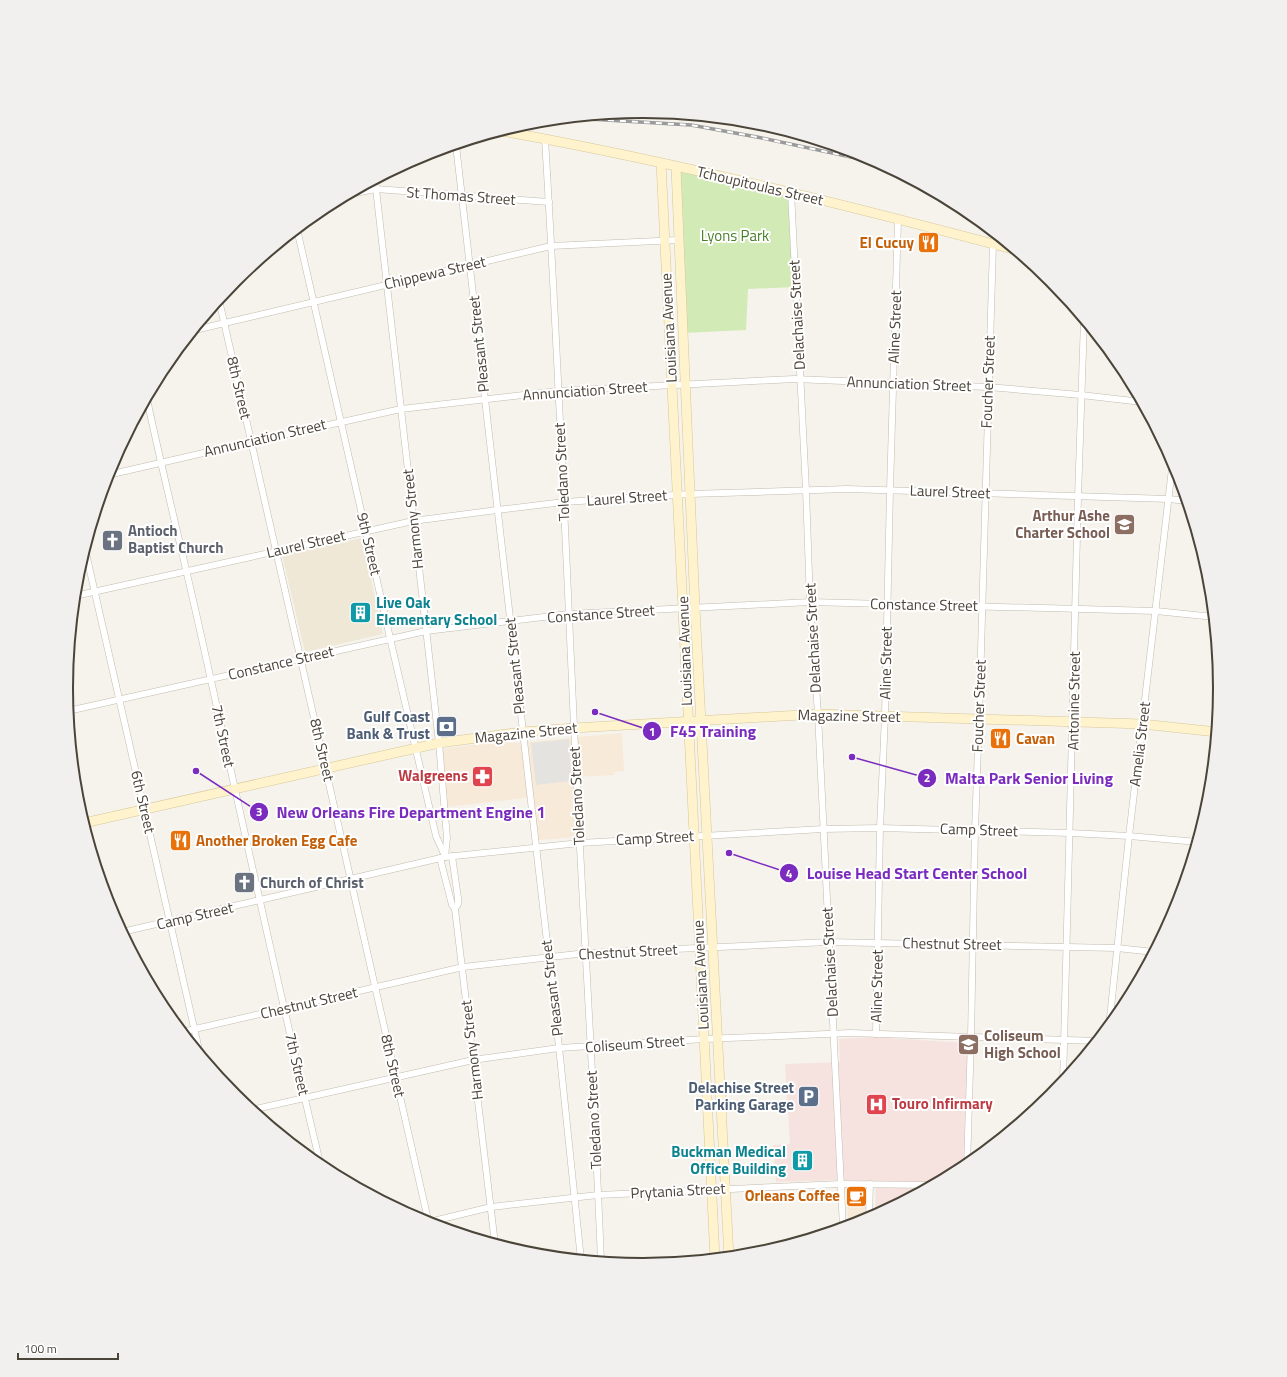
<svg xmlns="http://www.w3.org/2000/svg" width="1287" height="1377" viewBox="0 0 1287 1377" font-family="'Titillium Web',sans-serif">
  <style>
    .commercial { fill: #f7ead8 }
    .education { fill: #efe8d6 }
    .medical { fill: #f6e3e0 }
    .green { fill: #d2eab5 }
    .parking { fill: #e5e3e0 }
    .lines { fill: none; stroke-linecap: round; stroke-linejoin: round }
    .street-casing { stroke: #c2bbae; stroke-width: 7 }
    .secondary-casing { stroke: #d6c79b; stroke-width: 10 }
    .street { stroke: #fff; stroke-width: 6 }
    .secondary { stroke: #fff3cd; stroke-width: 9 }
    .rail-casing { stroke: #9a9a9a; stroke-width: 3.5 }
    .rail { stroke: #fff; stroke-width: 2; stroke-dasharray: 6; stroke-linecap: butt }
    .labels { text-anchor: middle; stroke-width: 4; stroke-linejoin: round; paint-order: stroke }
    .street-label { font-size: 15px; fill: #4b4439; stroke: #fff }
    .park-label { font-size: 15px; fill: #4a7f2a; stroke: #fff }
    .food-label { font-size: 15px; font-weight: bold; fill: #c56008; stroke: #fff; text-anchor: end }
    .education-label { font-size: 15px; font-weight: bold; fill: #785e54; stroke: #fff; text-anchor: end }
    .worship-label { font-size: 15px; font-weight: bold; fill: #5b616d; stroke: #fff; text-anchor: start }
    .culture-label { font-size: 15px; font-weight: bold; fill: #0d838f; stroke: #fff; text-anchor: start }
    .service-label { font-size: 15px; font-weight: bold; fill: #4e5e75; stroke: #fff; text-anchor: end }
    .health-label { font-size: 15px; font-weight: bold; fill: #be3a42; stroke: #fff; text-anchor: end }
    .rim { fill: none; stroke: #4b4439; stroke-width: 2 }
    .leader { fill: none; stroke: #7b2cbf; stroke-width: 1.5 }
    .callout-dot { fill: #7b2cbf; stroke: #fff; stroke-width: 1.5 }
    .mark-label { font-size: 12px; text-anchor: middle; font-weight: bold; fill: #fff }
    .callout-label { font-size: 16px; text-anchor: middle; font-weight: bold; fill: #7b2cbf; stroke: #fff; stroke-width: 4; stroke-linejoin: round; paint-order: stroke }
  </style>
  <rect width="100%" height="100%" fill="#f6f3ec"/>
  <g class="commercial">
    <path d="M622,733L624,771L614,772V775L573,777L578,837L538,840L534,797L446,807L441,749L497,742L517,743Z"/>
    <path d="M847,1189H867V1221L848,1227Z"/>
  </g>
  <path class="education" d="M362,538L383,634L305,652L282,555Z"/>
  <path class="medical" d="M871,1037L968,1043L963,1169L875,1216L876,1181L843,1180L776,1182L773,1145L790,1144L785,1064L840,1062L839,1039Z"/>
  <path class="green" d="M676,167L791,192L795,287L748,289L746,330L683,333Z"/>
  <path class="parking" d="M569,739L571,781L536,785L531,743Z"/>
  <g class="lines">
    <defs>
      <g id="street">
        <path d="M545,139C557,334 565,530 574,726C582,904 594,1083 601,1262"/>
        <path d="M456,145C490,445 524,746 559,1047C567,1118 573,1189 581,1260"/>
        <path d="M375,180L439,743L447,838L445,857"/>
        <path d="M791,192L806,490L810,602L818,714L843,1228"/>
        <path d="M350,194L376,189L549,202"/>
        <path d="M297,229L390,638L436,836L445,856"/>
        <path d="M219,300L429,1224"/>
        <path d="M195,330L551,246L679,240"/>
        <path d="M147,399C163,475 182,550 199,626C239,807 278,987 321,1167"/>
        <path d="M108,475L251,442L401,409L558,391L794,379L988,387L1081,395L1142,402"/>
        <path d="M85,549L200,1054"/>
        <path d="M75,596L413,521L497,510L564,502L690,494L847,489L1169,499L1187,501"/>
        <path d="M68,711L426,631L569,614L810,602L1156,611L1214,617"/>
        <path d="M452,856L458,898V904L455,909"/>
        <path d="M440,858L452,905L455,909L495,1244"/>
        <path d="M122,932L445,857L580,843L823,829L880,828L1070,833L1129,836L1198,842"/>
        <path d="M1109,1027L1129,836L1173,460"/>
        <path d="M182,1032L463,967L586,953L829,942L1067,947L1117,948L1154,952"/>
        <path d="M876,1034L880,828L885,716L890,490L898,219"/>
        <path d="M1063,1083L1078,497L1084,320"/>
        <path d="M251,1110L473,1060L559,1048L705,1039L850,1033L1097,1041"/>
        <path d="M967,1167L971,1037L975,830L979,719L993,244"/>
        <path d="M869,1219L870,1184"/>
        <path d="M425,1223L491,1207L598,1195L841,1184L934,1185"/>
      </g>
      <g id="secondary">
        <path d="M502,131C675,162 846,205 1016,250"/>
        <path d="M661,163L715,1259"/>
        <path d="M676,167L679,240L695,608L729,1258"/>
        <path d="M84,823L439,743L522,732L574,728L818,714L1142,724L1217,732"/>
      </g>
    </defs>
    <use href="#street" class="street-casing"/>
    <use href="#secondary" class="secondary-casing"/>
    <use href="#street" class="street"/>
    <use href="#secondary" class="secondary"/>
    <defs>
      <path id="rail" d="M572,118L691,125L757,137L879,163"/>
    </defs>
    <use href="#rail" class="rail-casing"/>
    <use href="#rail" class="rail"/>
  </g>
  <defs>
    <symbol id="restaurant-square" viewBox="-11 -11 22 22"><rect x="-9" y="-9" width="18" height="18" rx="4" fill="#e8710a" stroke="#fff"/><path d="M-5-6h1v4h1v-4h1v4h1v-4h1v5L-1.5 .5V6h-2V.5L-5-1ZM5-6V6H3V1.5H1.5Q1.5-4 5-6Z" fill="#fff"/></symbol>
    <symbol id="school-square" viewBox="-11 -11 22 22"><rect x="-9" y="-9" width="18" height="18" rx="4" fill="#8d6e63" stroke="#fff"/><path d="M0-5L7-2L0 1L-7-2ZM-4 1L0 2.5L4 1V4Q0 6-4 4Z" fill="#fff"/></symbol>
    <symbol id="church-square" viewBox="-11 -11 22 22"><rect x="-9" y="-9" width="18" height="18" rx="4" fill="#6b7280" stroke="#fff"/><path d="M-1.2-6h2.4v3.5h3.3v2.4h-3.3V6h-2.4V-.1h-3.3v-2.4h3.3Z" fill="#fff"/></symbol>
    <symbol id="building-square" viewBox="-11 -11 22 22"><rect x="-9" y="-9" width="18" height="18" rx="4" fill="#0f9aa8" stroke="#fff"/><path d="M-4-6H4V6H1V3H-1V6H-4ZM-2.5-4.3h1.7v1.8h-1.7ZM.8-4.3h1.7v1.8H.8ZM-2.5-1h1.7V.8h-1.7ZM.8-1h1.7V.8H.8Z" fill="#fff"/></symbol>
    <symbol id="bank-square" viewBox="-11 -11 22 22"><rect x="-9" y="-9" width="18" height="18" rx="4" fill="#5c6f8a" stroke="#fff"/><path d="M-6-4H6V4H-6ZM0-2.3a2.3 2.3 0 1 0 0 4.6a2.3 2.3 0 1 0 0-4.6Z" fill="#fff"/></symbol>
    <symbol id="pharmacy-square" viewBox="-11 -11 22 22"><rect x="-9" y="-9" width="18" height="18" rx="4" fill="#e0444e" stroke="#fff"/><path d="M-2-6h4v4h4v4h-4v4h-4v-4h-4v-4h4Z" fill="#fff"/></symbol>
    <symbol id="parking-square" viewBox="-11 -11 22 22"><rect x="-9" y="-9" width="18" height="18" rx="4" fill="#5c6f8a" stroke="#fff"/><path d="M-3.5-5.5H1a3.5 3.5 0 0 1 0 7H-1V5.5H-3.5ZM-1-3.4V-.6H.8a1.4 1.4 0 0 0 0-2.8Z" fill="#fff"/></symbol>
    <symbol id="hospital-square" viewBox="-11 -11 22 22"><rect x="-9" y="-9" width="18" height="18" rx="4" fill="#e0444e" stroke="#fff"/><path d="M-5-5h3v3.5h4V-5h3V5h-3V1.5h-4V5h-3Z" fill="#fff"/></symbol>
    <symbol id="cafe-square" viewBox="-11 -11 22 22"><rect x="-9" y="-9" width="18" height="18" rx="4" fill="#e8710a" stroke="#fff"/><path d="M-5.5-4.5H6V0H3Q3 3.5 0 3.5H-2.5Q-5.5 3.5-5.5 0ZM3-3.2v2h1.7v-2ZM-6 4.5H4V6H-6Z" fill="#fff"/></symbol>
  </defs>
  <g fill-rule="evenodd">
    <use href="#restaurant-square" x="916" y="230" width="25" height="25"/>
    <use href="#school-square" x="1112" y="512" width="25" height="25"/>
    <use href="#church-square" x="100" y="528" width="25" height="25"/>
    <use href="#building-square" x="348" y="600" width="25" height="25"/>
    <use href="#bank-square" x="434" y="714" width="25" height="25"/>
    <use href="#restaurant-square" x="988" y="726" width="25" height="25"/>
    <use href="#pharmacy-square" x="470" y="764" width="25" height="25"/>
    <use href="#restaurant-square" x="168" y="828" width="25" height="25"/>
    <use href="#church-square" x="232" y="870" width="25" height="25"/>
    <use href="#school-square" x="956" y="1032" width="25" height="25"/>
    <use href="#parking-square" x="796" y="1084" width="25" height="25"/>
    <use href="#hospital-square" x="864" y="1092" width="25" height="25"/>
    <use href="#building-square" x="790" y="1148" width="25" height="25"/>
    <use href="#cafe-square" x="844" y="1184" width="25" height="25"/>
  </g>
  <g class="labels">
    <g class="street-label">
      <text transform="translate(760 186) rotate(13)" y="5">Tchoupitoulas Street</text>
      <text transform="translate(461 196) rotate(4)" y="5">St Thomas Street</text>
      <text transform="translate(435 273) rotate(-13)" y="5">Chippewa Street</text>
      <text transform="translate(797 315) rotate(-93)" y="5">Delachaise Street</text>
      <text transform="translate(895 327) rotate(-88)" y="5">Aline Street</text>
      <text transform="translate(669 328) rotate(-93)" y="5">Louisiana Avenue</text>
      <text transform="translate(479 344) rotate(-96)" y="5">Pleasant Street</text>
      <text transform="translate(988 382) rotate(-88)" y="5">Foucher Street</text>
      <text transform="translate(909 384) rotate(2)" y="5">Annunciation Street</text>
      <text transform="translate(239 388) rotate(77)" y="5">8th Street</text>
      <text transform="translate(585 391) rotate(-4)" y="5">Annunciation Street</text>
      <text transform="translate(265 438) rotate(-13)" y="5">Annunciation Street</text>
      <text transform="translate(562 472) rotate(-93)" y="5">Toledano Street</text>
      <text transform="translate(950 492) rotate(2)" y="5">Laurel Street</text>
      <text transform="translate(627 498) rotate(-4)" y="5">Laurel Street</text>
      <text transform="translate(413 519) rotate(-96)" y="5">Harmony Street</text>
      <text transform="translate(306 544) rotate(-13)" y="5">Laurel Street</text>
      <text transform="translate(369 544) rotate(77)" y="5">9th Street</text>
      <text transform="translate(924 605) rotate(1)" y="5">Constance Street</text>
      <text transform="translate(601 614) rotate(-4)" y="5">Constance Street</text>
      <text transform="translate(813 638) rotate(-93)" y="5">Delachaise Street</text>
      <text transform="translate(685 651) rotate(-92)" y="5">Louisiana Avenue</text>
      <text transform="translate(281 663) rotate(-13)" y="5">Constance Street</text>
      <text transform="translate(886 663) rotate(-89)" y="5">Aline Street</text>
      <text transform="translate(515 666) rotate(-96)" y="5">Pleasant Street</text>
      <text transform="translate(1074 701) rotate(-89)" y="5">Antonine Street</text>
      <text transform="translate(979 706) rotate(-88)" y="5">Foucher Street</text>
      <text transform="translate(849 716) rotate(1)" y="5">Magazine Street</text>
      <text transform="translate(526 733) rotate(-6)" y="5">Magazine Street</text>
      <text transform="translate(223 736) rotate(78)" y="5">7th Street</text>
      <text transform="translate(1140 744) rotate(-83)" y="5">Amelia Street</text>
      <text transform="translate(322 750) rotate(77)" y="5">8th Street</text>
      <text transform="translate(577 796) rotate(-93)" y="5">Toledano Street</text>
      <text transform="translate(143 802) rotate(77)" y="5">6th Street</text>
      <text transform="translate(979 830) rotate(2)" y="5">Camp Street</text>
      <text transform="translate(655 838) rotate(-3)" y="5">Camp Street</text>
      <text transform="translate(195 916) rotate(-13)" y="5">Camp Street</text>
      <text transform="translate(952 944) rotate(1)" y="5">Chestnut Street</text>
      <text transform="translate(628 952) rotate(-3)" y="5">Chestnut Street</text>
      <text transform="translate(830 962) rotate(-93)" y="5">Delachaise Street</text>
      <text transform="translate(701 975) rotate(-93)" y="5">Louisiana Avenue</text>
      <text transform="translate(877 986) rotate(-89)" y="5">Aline Street</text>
      <text transform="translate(552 988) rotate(-97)" y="5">Pleasant Street</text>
      <text transform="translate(309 1003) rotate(-13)" y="5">Chestnut Street</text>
      <text transform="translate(635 1044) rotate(-4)" y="5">Coliseum Street</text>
      <text transform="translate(472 1050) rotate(-97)" y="5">Harmony Street</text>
      <text transform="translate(297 1064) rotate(77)" y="5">7th Street</text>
      <text transform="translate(393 1066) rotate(77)" y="5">8th Street</text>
      <text transform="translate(594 1120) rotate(-93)" y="5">Toledano Street</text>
      <text transform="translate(678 1191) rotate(-3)" y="5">Prytania Street</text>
    </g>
    <g class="park-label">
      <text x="735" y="241">Lyons Park</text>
    </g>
    <g class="food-label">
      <text x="914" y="248">El Cucuy</text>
      <text x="1016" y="744" text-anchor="start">Cavan</text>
      <text x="196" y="846" text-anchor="start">Another Broken Egg Cafe</text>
      <text x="840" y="1201">Orleans Coffee</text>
    </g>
    <g class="education-label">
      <text x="1110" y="521">Arthur Ashe<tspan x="1110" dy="17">Charter School</tspan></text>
      <text x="984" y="1041" text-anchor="start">Coliseum<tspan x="984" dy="17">High School</tspan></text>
    </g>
    <g class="worship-label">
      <text x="128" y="536">Antioch<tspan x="128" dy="17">Baptist Church</tspan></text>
      <text x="260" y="888">Church of Christ</text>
    </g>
    <g class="culture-label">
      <text x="376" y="608">Live Oak<tspan x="376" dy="17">Elementary School</tspan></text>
      <text x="786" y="1157" text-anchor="end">Buckman Medical<tspan x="786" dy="17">Office Building</tspan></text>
    </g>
    <g class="service-label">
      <text x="430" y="722">Gulf Coast<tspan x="430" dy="17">Bank &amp; Trust</tspan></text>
      <text x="794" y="1093">Delachise Street<tspan x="794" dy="17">Parking Garage</tspan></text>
    </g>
    <g class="health-label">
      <text x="468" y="781">Walgreens</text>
      <text x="892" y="1109" text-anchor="start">Touro Infirmary</text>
    </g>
  </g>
  <path d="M0 0H1287V1377H0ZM73 688a570 570 0 1 1 1140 0a570 570 0 1 1-1140 0Z" fill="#f1f0ef" fill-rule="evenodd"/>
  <path class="rim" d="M73 688a570 570 0 1 1 1140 0a570 570 0 1 1-1140 0Z"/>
  <path class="leader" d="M595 712L652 731M852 757L927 778M196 771L259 812M729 853L789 873"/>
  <g class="callout-dot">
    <circle cx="595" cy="712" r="4"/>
    <circle cx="852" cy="757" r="4"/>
    <circle cx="196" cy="771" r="4"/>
    <circle cx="729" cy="853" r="4"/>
    <circle cx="652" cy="731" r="10"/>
    <circle cx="927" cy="778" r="10"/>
    <circle cx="259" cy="812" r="10"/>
    <circle cx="789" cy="873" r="10"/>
  </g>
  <g class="mark-label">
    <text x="652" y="736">1</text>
    <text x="927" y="782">2</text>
    <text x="259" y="816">3</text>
    <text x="789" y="878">4</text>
  </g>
  <g class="callout-label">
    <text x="713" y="737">F45 Training</text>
    <text x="1029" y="784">Malta Park Senior Living</text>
    <text x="411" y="818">New Orleans Fire Department Engine 1</text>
    <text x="917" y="879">Louise Head Start Center School</text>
  </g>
  <path d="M18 1353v6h100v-6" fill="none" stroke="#4b4439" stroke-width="2"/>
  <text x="24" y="1353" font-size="12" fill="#4b4439" stroke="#ffffff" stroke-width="3" paint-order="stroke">100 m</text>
</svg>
